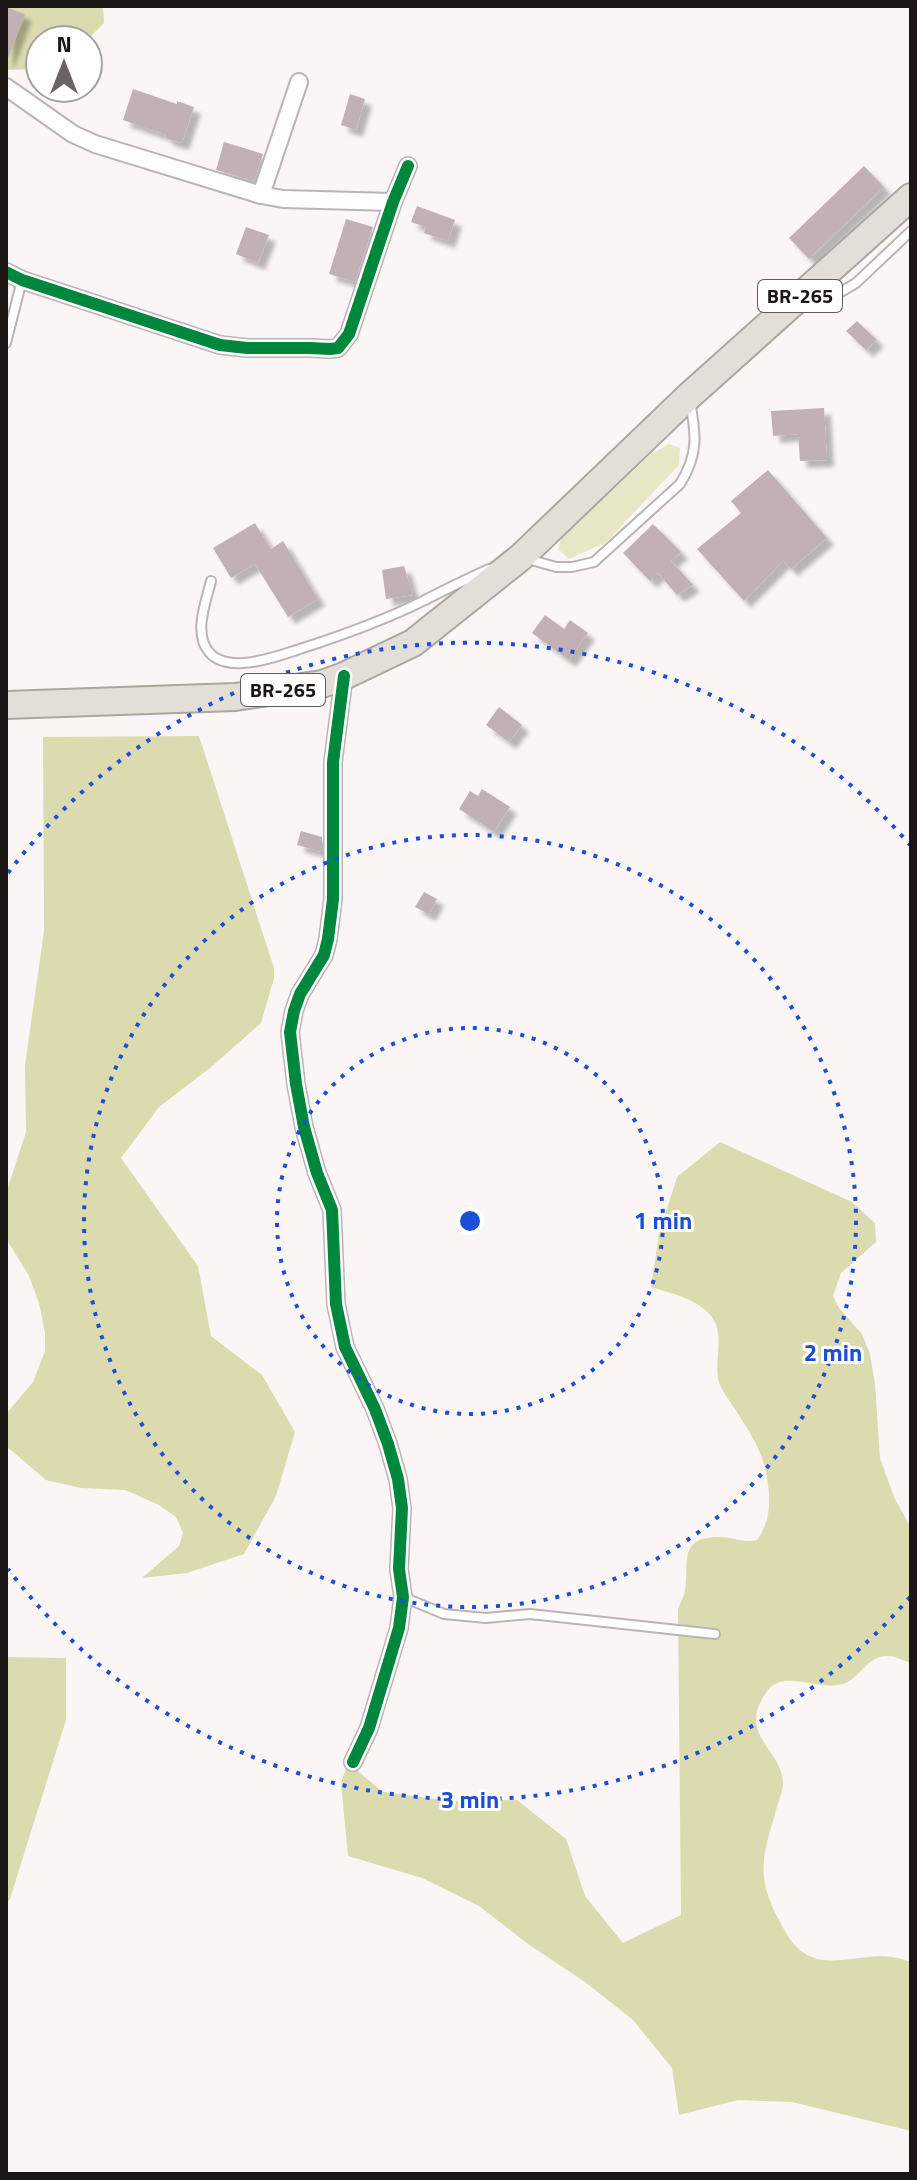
<svg xmlns="http://www.w3.org/2000/svg" width="917" height="2180" viewBox="0 0 917 2180" font-family="'Titillium Web',sans-serif">
  <style>
    .green { fill: #e7e7c5 }
    .forest { fill: #dbdbaf }
    .building { fill: #c2b1b3; filter: url(#shadow) }
    .lines { fill: none; stroke-linecap: round; stroke-linejoin: round }
    .service-casing { stroke: #bab5b4; stroke-width: 12 }
    .minor-casing { stroke: #bab5b4; stroke-width: 20 }
    .trunk-casing { stroke: #ada69c; stroke-width: 30 }
    .service { stroke: #fefefe; stroke-width: 8 }
    .minor { stroke: #fefefe; stroke-width: 16 }
    .trunk { stroke: #e3ded8; stroke-width: 26 }
    .cycleway-casing { stroke: #fff; stroke-width: 17 }
    .cycleway { stroke: #00873e; stroke-width: 12 }
    .ring { fill: none; stroke: #1d4ed8; stroke-width: 4; stroke-dasharray: 4 8 }
    .labels { text-anchor: middle; stroke-width: 6; stroke-linejoin: round; paint-order: stroke }
    .shield { fill: #fff; stroke: #5f5c5a; stroke-width: 2 }
    .shield-label { font-size: 20px; font-weight: bold; fill: #1b1614 }
    .centre { fill: #1d4ed8; stroke: #fff; stroke-width: 4 }
    .ring-label { font-size: 24px; text-anchor: middle; font-weight: bold; fill: #1d4ed8; stroke: #fff; stroke-width: 6; stroke-linejoin: round; paint-order: stroke }
  </style>
  <defs>
    <filter id="shadow"><feDropShadow dx="7" dy="7" stdDeviation="2" flood-color="#0004"/></filter>
  </defs>
  <rect width="100%" height="100%" fill="#fbf6f5"/>
  <path class="green" d="M669,444L680,448L679,465L605,543L569,559L558,549L561,539L651,454Z"/>
  <g class="forest">
    <path d="M6,6H103L104,23L87,40H40V69L6,70Z"/>
    <path d="M199,736L274,968V978L261,1023L210,1068L159,1107L121,1158L198,1266L211,1336L262,1375L295,1432L276,1496L244,1554L187,1573L142,1578L179,1546L183,1533L176,1517L159,1505L125,1490L81,1488L46,1480L6,1446V1414L33,1382L45,1351V1333L39,1303L29,1276L7,1240V1190L26,1132L25,1065L44,931L43,737Z"/>
    <path d="M720,1142L852,1202L875,1223L876,1242L841,1273L833,1296L839,1308L862,1334L870,1354L875,1384L880,1458L894,1497L911,1528V1663C904,1661 895,1656 888,1656C867,1655 860,1679 843,1684C819,1691 784,1669 768,1690C734,1735 784,1749 783,1785C782,1794 777,1805 775,1814C762,1858 756,1877 779,1920C786,1933 791,1944 804,1953C826,1968 857,1956 881,1956C891,1956 902,1959 911,1962V2131L792,2102L738,2100L679,2115L672,2068L633,2020L585,1982L528,1944L479,1906L422,1878L348,1856L341,1783L348,1763L383,1792L450,1801L517,1800L566,1839L585,1896L623,1943L681,1915L678,1609C680,1603 684,1597 685,1591C690,1563 677,1537 719,1537C734,1537 740,1543 757,1540C767,1525 770,1513 769,1494C766,1455 755,1441 735,1409C730,1401 722,1392 719,1382C713,1362 726,1333 711,1316C696,1298 673,1294 651,1287L659,1234L677,1177Z"/>
    <path d="M6,1657L66,1658V1720L10,1899L6,1904Z"/>
  </g>
  <g class="building">
    <path d="M6,7L25,14L7,61H6Z"/>
    <path d="M133,89L177,104V101L194,107L182,143L165,138L166,135L123,120Z"/>
    <path d="M350,94L365,99L356,130L341,125Z"/>
    <path d="M224,142L263,154L254,181L216,170Z"/>
    <path d="M864,166L884,187L809,259L789,238Z"/>
    <path d="M417,206L455,220L448,241L424,233L426,227L411,222Z"/>
    <path d="M346,219L373,227L355,282L329,274Z"/>
    <path d="M246,227L269,235L258,263L236,254Z"/>
    <path d="M857,321L877,340L866,350L846,331Z"/>
    <path d="M824,408L827,460L800,461L798,434L773,436L771,411Z"/>
    <path d="M768,470L827,538L791,569L783,561L744,601L697,549L741,513L731,501Z"/>
    <path d="M255,523L271,549L283,541L318,599L288,617L255,564L231,578L213,548Z"/>
    <path d="M653,524L681,552L671,561L693,585L677,595L658,573L650,581L623,553Z"/>
    <path d="M404,566L413,595L386,599L382,570Z"/>
    <path d="M545,615L564,629L570,620L588,633L569,660L532,633Z"/>
    <path d="M499,707L522,725L509,742L486,725Z"/>
    <path d="M482,789L510,807L494,832L459,809L470,791L478,796Z"/>
    <path d="M301,831L322,837V852L297,845Z"/>
    <path d="M424,892L437,899L429,914L415,907Z"/>
  </g>
  <g class="lines">
    <defs>
      <g id="service">
        <path d="M802,307L839,293L856,283L911,231"/>
        <path d="M6,343L22,280"/>
        <path d="M528,559L556,567H572L594,562L680,484C699,454 696,434 690,401"/>
        <path d="M211,581C206,602 193,633 209,652C217,662 232,664 243,663C263,662 284,654 303,648C343,635 385,620 423,601C445,590 466,579 489,569"/>
        <path d="M403,1597L444,1614L486,1618L530,1614L715,1634"/>
      </g>
      <g id="minor">
        <path d="M6,87L73,134L95,144L261,195L283,199L393,202"/>
        <path d="M261,195L299,82"/>
        <path d="M6,272L22,280L220,345L247,348H310L330,349L338,348L349,334L393,202L408,166"/>
        <path d="M344,676L333,762V899L328,939L324,955L300,994L294,1011L290,1032L296,1084L304,1127L317,1173L332,1210L336,1304L345,1347L375,1409L388,1444L398,1479L402,1508L399,1569L403,1597L399,1628L369,1728L353,1762"/>
      </g>
      <path id="trunk" d="M6,705L235,697L322,684L344,676L413,643L521,557L689,396L911,197"/>
    </defs>
    <use href="#service" class="service-casing"/>
    <use href="#minor" class="minor-casing"/>
    <use href="#trunk" class="trunk-casing"/>
    <use href="#service" class="service"/>
    <use href="#minor" class="minor"/>
    <use href="#trunk" class="trunk"/>
    <defs>
      <g id="cycleway">
        <path d="M6,272L22,280L220,345L247,348H310L330,349L338,348L349,334L393,202L408,166"/>
        <path d="M344,676L333,762V899L328,939L324,955L300,994L294,1011L290,1032L296,1084L304,1127L317,1173L332,1210L336,1304L345,1347L375,1409L388,1444L398,1479L402,1508L399,1569L403,1597L399,1628L369,1728L353,1762"/>
      </g>
    </defs>
    <use href="#cycleway" class="cycleway-casing"/>
    <use href="#cycleway" class="cycleway"/>
  </g>
  <g class="ring">
    <circle cx="470" cy="1221" r="193"/>
    <circle cx="470" cy="1221" r="386"/>
    <path d="M910 1597A579 579 0 0 1 8 1569M8 873A579 579 0 0 1 910 845"/>
  </g>
  <g class="labels">
    <g class="shield">
      <rect x="758" y="280" width="84" height="32" rx="6"/>
      <rect x="241" y="674" width="84" height="32" rx="6"/>
    </g>
    <g class="shield-label">
      <text x="800" y="303">BR-265</text>
      <text x="283" y="697">BR-265</text>
    </g>
  </g>
  <circle cx="470" cy="1221" r="12" class="centre"/>
  <g class="ring-label">
    <text x="663" y="1229">1 min</text>
    <text x="833" y="1361">2 min</text>
    <text x="470" y="1808">3 min</text>
  </g>
  <rect width="917" height="2180" fill="none" stroke="#1b1614" stroke-width="16"/>
  <g transform="translate(64 64)"><circle r="38" fill="#ffffff" stroke="#a4a2a1" stroke-width="2"/>
  <path d="M0-6L14 30L0 20L-14 30Z" fill="#696463"/>
  <text y="-12" font-size="22" font-weight="bold" text-anchor="middle" fill="#1b1614">N</text>
  </g>
</svg>
